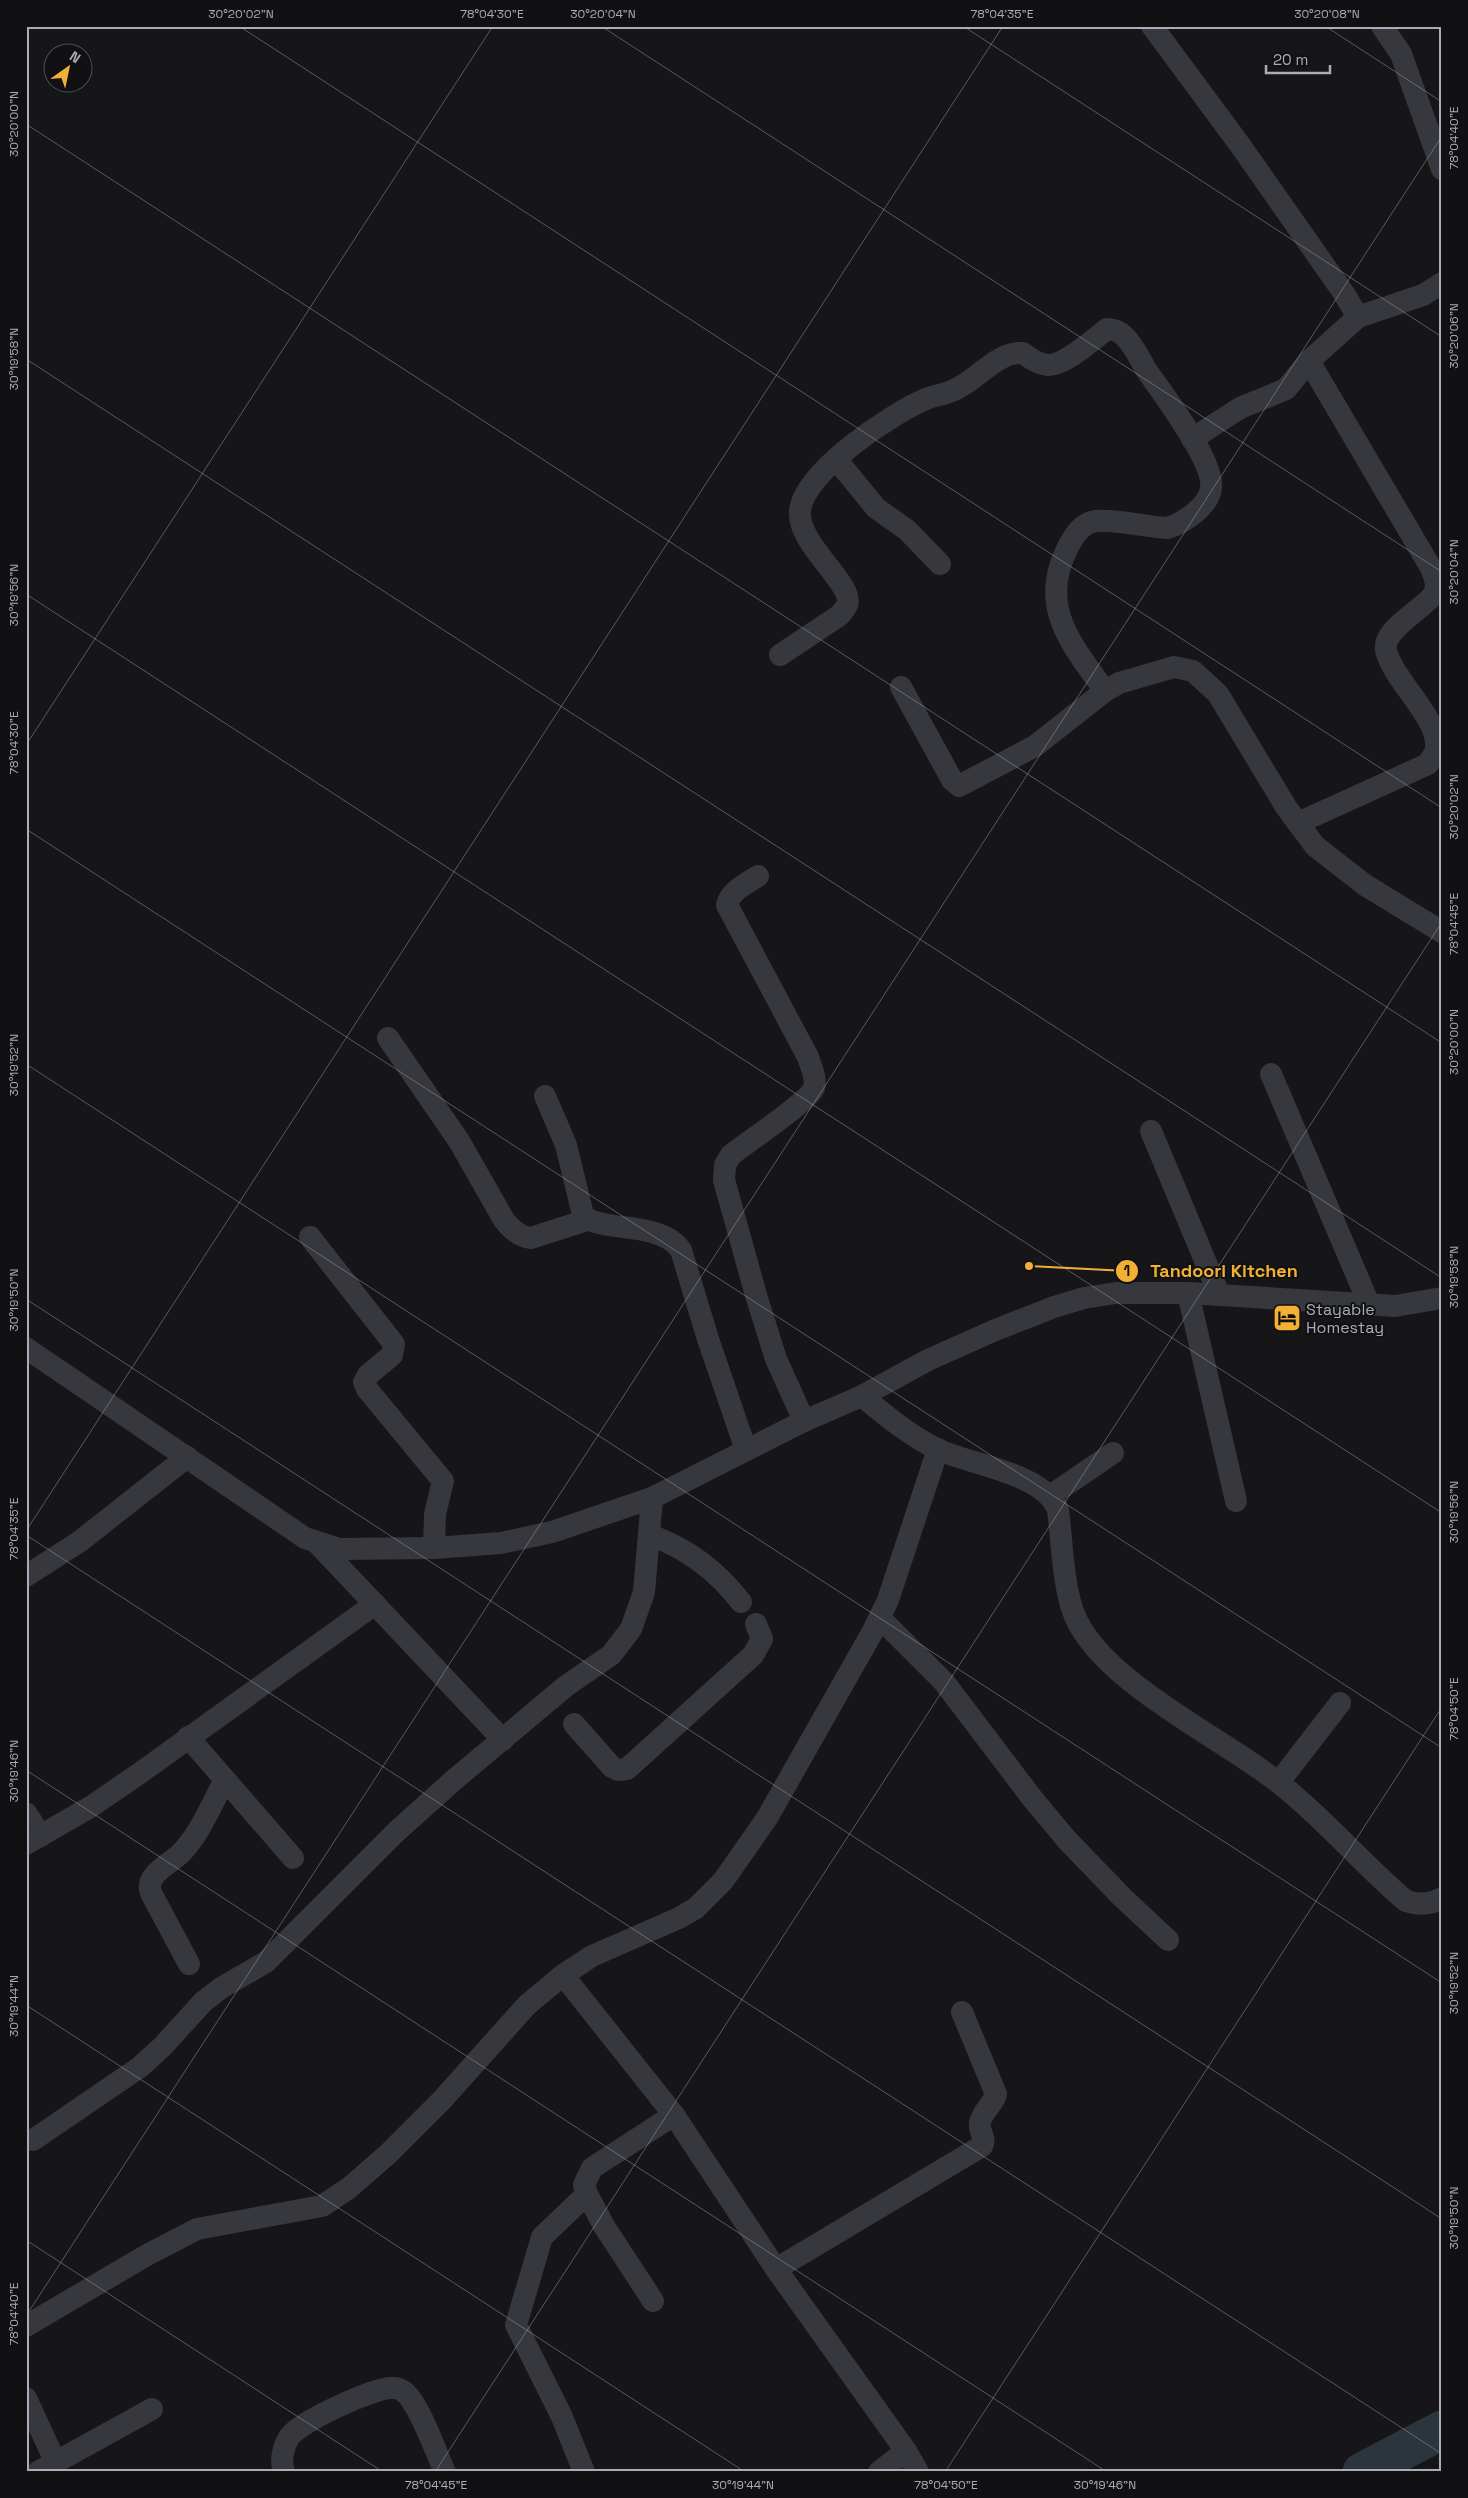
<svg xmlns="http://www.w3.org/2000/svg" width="1468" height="2498" viewBox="0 0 1468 2498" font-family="'Space Grotesk',sans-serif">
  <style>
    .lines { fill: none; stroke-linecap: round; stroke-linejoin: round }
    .river { stroke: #2c353c; stroke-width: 39 }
    .minor { stroke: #37383d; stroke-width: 22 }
    .ticks { fill: none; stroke: #a8adb8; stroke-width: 1; stroke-opacity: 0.45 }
    .labels { text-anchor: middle; stroke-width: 4; stroke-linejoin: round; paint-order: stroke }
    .poi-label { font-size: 16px; fill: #a8adb8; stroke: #111113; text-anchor: start }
    .leader { fill: none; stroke: #f2b134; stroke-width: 2 }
    .callout-dot { fill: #f2b134; stroke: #111113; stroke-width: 2 }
    .mark-label { font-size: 15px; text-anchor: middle; font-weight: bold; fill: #111 }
    .callout-label { font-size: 18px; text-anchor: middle; font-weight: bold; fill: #f2b134; stroke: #111113; stroke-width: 4; stroke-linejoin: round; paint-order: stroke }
    .neatline { fill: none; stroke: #a8adb8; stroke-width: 2 }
    .ticks-label { font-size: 12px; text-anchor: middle; fill: #a8adb8 }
  </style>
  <rect width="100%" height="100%" fill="#161618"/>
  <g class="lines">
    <path class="river" d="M1362,2472L1442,2430"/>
    <g class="minor">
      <path d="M1152,26L1240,145L1343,292L1358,317L1309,361L1286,389L1240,408L1192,439"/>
      <path d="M1382,26L1401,54L1442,169"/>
      <path d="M1358,317L1423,295L1442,283"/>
      <path d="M836,459L876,508L907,530L940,564"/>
      <path d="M780,655L840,615C842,612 846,608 847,605C855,584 796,544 800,510C805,471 892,413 926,399C936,395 948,394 958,388C979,378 998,351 1023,353C1031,359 1038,364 1048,365C1064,366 1094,339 1107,329C1114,329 1119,331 1124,336C1134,345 1140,360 1147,371C1163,394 1215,462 1211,488C1209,506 1185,522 1168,528C1150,527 1111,519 1096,521C1081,523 1073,537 1067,549C1038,607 1072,645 1105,691"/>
      <path d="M901,687L952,780L959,786L1035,746L1105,691L1119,683L1174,667L1193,671L1218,694L1286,807L1315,846L1365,885L1442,932"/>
      <path d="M1298,823L1428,764C1430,760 1436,753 1436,748C1439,717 1393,681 1386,650C1382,629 1424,609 1434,594C1439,585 1434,576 1431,568L1309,361"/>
      <path d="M758,876C746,884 730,891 727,905L808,1057C811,1067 817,1078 814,1088C808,1102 746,1143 731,1155L725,1165L724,1180L756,1295L776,1359L804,1421"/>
      <path d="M388,1038L459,1141L504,1220C511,1229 519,1237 531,1238L587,1220"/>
      <path d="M1271,1074L1369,1304"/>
      <path d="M545,1096L566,1145L583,1215C599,1233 661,1220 681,1250L708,1339L746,1450"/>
      <path d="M1151,1131L1219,1294"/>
      <path d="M310,1237L394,1344L392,1355L368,1375L364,1382L367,1389L443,1481L435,1514L434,1548"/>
      <path d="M1188,1293L1236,1501"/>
      <path d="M26,1348L305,1538L339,1549L434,1548L501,1543L552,1532L652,1498L804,1421L862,1396L928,1360L993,1331L1054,1307L1084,1298L1116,1293H1188L1395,1306L1442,1298"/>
      <path d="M862,1396C886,1416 909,1435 937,1449C970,1465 1045,1473 1058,1510C1062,1541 1063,1586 1074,1614C1100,1681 1223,1738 1279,1783C1324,1818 1362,1864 1406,1901C1418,1905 1430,1905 1442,1898"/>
      <path d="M1050,1496L1113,1453"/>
      <path d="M650,1535C688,1549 716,1570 741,1602"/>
      <path d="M317,1543L503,1740"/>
      <path d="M26,1576L79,1542L187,1457"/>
      <path d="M880,1618L944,1682L1032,1798L1067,1840L1122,1897L1168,1940"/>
      <path d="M574,1724L612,1767L618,1770L627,1769L753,1655L762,1639L756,1624"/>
      <path d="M188,1737L293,1858"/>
      <path d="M1279,1782L1340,1703"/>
      <path d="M26,1813L41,1836"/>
      <path d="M26,1844L92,1806L140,1773L375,1604"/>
      <path d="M189,1964L151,1893C144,1875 169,1865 181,1853C200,1834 212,1803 225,1780"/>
      <path d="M563,1975L674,2115L776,2269L906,2451L918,2472"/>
      <path d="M33,2140L140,2067L162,2047L203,2002L221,1988L266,1962L397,1831L454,1780L566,1686L611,1655L631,1629L644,1592L652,1498"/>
      <path d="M776,2269L982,2146C987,2137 978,2132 980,2123C982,2111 993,2105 996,2094L962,2012"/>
      <path d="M653,2301L604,2226L587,2194L584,2185L592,2168L674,2115"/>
      <path d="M26,2326L147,2255L197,2229L322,2206L349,2188L388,2154L442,2100L527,2005L563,1975L592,1956L679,1918L696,1908L723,1881L767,1818L873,1631L888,1600L938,1449"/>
      <path d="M26,2398L55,2461"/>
      <path d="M38,2472L152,2409"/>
      <path d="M284,2472C280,2460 283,2446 290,2436C302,2421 374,2387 393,2388C396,2388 400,2389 403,2391C419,2402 436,2453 445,2472"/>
      <path d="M584,2472L562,2417L516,2325L542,2237L587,2194"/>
      <path d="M879,2472L906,2451"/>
    </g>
  </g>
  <path class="ticks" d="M239,26L1442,808M601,26L1442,572M963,26L1442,337M1325,26L1442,102M26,124L1442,1043M26,359L1442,1278M26,594L1442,1513M26,745L493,26M26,829L1442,1748M26,1064L1442,1983M26,1299L1442,2219M26,1531L1003,26M26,1535L1442,2454M26,1770L1107,2472M26,2005L745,2472M26,2240L383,2472M26,2316L1442,136M435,2472L1442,922M945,2472L1442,1707"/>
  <defs>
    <symbol id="hotel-square" viewBox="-11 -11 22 22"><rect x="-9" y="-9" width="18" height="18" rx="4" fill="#f2b134" stroke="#111113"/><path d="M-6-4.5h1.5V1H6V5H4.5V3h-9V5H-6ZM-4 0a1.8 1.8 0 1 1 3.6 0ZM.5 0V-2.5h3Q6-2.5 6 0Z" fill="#111"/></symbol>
  </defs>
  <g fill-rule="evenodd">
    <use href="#hotel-square" x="1271" y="1302" width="32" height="32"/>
  </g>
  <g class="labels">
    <g class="poi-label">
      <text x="1306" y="1315">Stayable<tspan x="1306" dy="18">Homestay</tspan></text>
    </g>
  </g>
  <path class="leader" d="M1029 1266L1127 1271"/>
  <g class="callout-dot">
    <circle cx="1029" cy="1266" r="5"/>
    <circle cx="1127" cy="1271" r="12"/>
  </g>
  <g class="mark-label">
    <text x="1127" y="1276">1</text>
  </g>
  <g class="callout-label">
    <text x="1224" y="1277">Tandoori Kitchen</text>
  </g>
  <rect width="1468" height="2498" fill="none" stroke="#111113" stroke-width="55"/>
  <g transform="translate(68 68) rotate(33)"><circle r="24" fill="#111113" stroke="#4d4f55"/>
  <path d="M0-4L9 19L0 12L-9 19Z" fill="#f2b134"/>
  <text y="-8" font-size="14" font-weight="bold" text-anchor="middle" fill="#a8adb8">N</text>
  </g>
  <path d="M1266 65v8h64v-8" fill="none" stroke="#a8adb8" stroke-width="2.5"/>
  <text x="1273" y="65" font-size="15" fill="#a8adb8" stroke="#111113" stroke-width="4" paint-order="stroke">20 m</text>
  <rect x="28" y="28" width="1412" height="2442" class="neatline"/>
  <g class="ticks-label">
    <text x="241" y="18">30°20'02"N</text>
    <text x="492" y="18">78°04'30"E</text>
    <text x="603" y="18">30°20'04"N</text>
    <text x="1002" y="18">78°04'35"E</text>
    <text x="1327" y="18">30°20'08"N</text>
    <text transform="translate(14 124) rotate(-90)" y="4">30°20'00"N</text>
    <text transform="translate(1454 138) rotate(-90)" y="4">78°04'40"E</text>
    <text transform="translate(1454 336) rotate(-90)" y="4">30°20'06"N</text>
    <text transform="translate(14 359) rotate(-90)" y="4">30°19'58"N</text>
    <text transform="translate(1454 572) rotate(-90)" y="4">30°20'04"N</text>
    <text transform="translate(14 595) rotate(-90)" y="4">30°19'56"N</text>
    <text transform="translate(14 743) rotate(-90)" y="4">78°04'30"E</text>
    <text transform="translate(1454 807) rotate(-90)" y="4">30°20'02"N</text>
    <text transform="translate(1454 924) rotate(-90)" y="4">78°04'45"E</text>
    <text transform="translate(1454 1042) rotate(-90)" y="4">30°20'00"N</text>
    <text transform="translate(14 1065) rotate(-90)" y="4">30°19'52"N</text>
    <text transform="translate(1454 1277) rotate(-90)" y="4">30°19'58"N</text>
    <text transform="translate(14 1300) rotate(-90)" y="4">30°19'50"N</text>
    <text transform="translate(1454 1512) rotate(-90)" y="4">30°19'56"N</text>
    <text transform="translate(14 1529) rotate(-90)" y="4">78°04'35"E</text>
    <text transform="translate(1454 1709) rotate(-90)" y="4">78°04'50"E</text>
    <text transform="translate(14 1771) rotate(-90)" y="4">30°19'46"N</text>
    <text transform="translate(1454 1983) rotate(-90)" y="4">30°19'52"N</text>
    <text transform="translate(14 2006) rotate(-90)" y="4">30°19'44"N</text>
    <text transform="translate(1454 2218) rotate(-90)" y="4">30°19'50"N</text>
    <text transform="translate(14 2314) rotate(-90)" y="4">78°04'40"E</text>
    <text x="436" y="2489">78°04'45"E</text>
    <text x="743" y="2489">30°19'44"N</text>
    <text x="946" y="2489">78°04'50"E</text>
    <text x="1105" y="2489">30°19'46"N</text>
  </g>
</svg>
